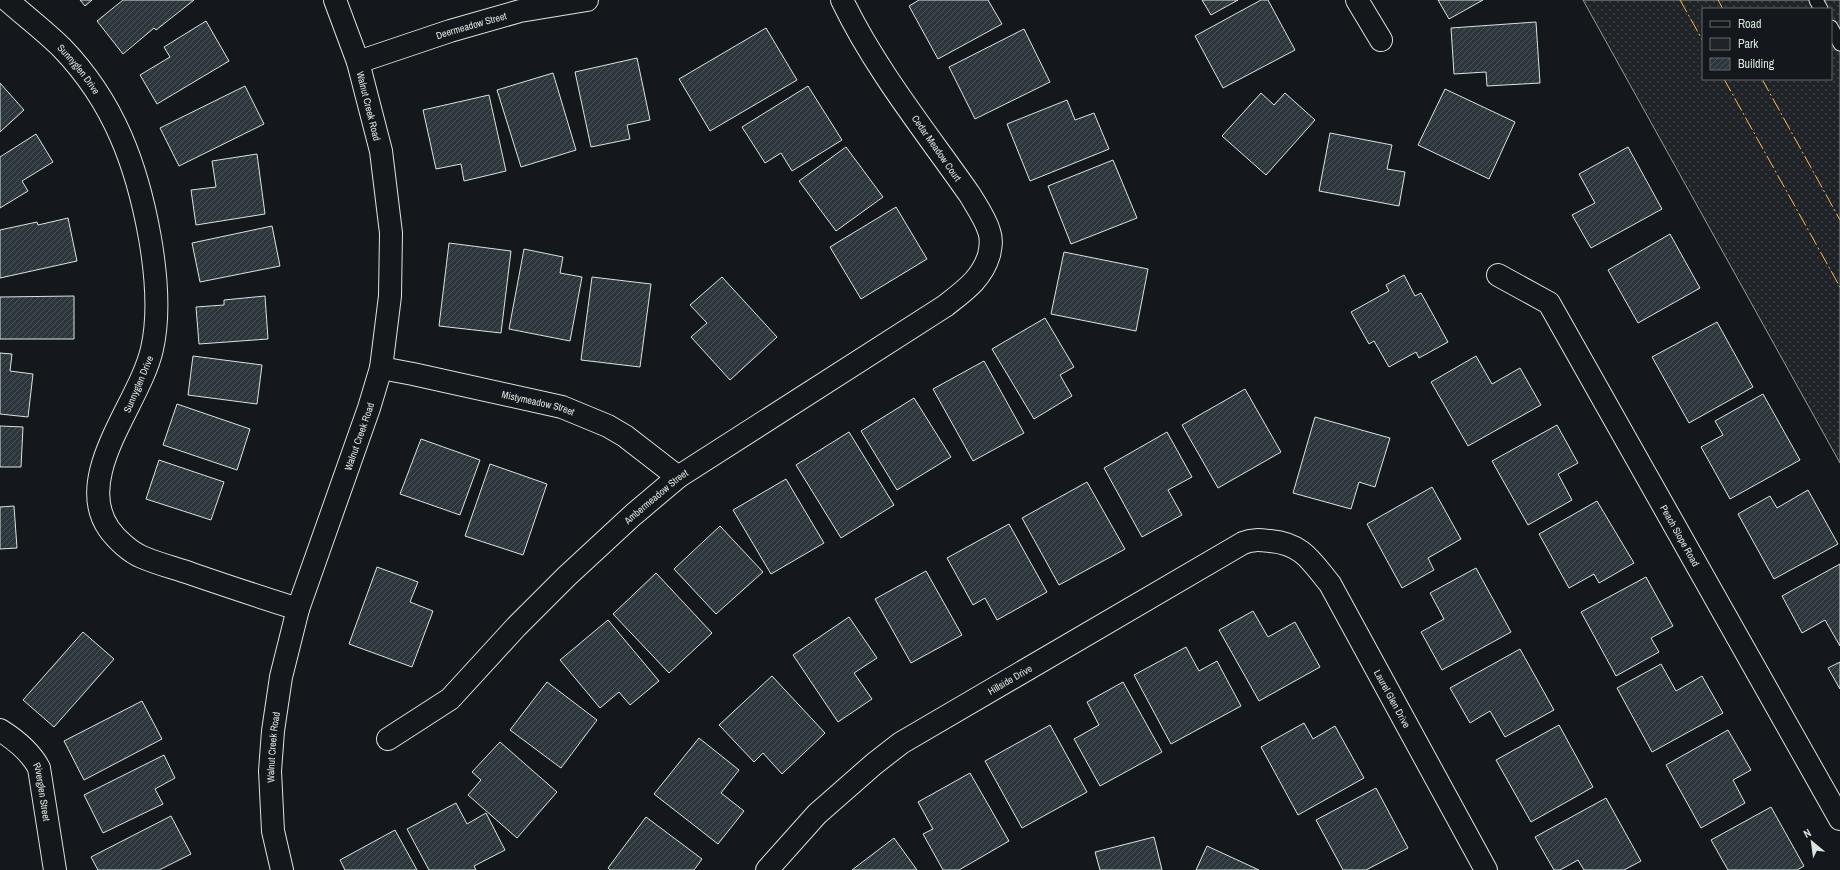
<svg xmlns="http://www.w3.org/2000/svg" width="1840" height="870" viewBox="0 0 1840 870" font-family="'Archivo Narrow',sans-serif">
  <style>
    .green { fill: url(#green-dots); stroke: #939e99; fill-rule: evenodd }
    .building { fill: url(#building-hatch); stroke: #d8e6dc }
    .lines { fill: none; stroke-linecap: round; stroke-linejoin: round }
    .lane-casing { stroke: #d8e6dc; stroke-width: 15 }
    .street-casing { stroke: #d8e6dc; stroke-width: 24 }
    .secondary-casing { stroke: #d8e6dc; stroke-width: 24 }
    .lane { stroke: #14181c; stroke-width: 13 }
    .street { stroke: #14181c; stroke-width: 22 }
    .secondary { stroke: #14181c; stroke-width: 22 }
    .power { stroke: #ffb74d; stroke-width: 1; stroke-dasharray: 14 3 2 3; stroke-linecap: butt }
    .labels { text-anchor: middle; stroke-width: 3; stroke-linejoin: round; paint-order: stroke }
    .street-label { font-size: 10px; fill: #d8e6dc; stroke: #14181c }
  </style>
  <defs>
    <pattern id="green-dots" width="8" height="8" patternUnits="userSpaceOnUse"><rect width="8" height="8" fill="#202428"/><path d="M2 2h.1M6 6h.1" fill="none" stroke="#404447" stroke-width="1.8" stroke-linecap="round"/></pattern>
    <pattern id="building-hatch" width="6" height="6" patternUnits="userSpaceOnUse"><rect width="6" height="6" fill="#2c363c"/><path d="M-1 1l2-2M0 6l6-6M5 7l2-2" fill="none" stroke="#4a5358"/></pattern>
  </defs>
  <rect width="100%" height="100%" fill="#14181c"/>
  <path class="green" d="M1583,0H1840V463ZM1703,9H1831V79H1703Z"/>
  <g class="building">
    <path d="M80,0H92L85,6Z"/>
    <path d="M123,0H194L156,30L154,28L123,54L97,21Z"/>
    <path d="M919,0H988L1002,24L938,59L909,6Z"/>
    <path d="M1202,0H1238L1211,15Z"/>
    <path d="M1261,0H1268L1295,50L1223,88L1195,36Z"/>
    <path d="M1438,0H1483L1449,19Z"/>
    <path d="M206,21L229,61L157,104L140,75L170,57L164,47Z"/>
    <path d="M1536,22L1540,83L1487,86L1486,72L1454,74L1451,28Z"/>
    <path d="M766,28L797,80L710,131L679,79Z"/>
    <path d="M1024,29L1050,82L975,119L949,67Z"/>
    <path d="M637,58L650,120L627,125L630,139L591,147L575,72Z"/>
    <path d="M553,73L576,150L521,167L497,90Z"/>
    <path d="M0,83L24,110L0,132Z"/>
    <path d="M245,86L264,124L179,166L160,128Z"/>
    <path d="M808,86L842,140L792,171L781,153L765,163L742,127Z"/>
    <path d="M1445,89L1515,122L1489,179L1418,145Z"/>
    <path d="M1261,93L1274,105L1285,93L1315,120L1266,175L1222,136Z"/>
    <path d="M489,95L506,171L464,181L461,164L436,169L423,110Z"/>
    <path d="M1067,100L1075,120L1094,113L1109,149L1030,181L1007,124Z"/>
    <path d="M1330,133L1392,145L1387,169L1405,172L1399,206L1319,191Z"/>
    <path d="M36,134L53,162L22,181L28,191L0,208V157Z"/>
    <path d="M846,147L883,197L836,231L799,181Z"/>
    <path d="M1628,147L1662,209L1591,248L1572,215L1595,203L1579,174Z"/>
    <path d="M257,154L265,214L196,225L191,190L216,187L212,161Z"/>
    <path d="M1113,160L1137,218L1071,244L1048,186Z"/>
    <path d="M896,207L927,259L861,299L830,247Z"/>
    <path d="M68,218L77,261L0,278V230L37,222L38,225Z"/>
    <path d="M272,226L280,266L200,282L192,243Z"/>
    <path d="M1670,234L1700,288L1638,323L1608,270Z"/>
    <path d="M449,243L511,251L501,333L439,326Z"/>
    <path d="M524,249L563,257L560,273L582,277L570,341L509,329Z"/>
    <path d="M1064,252L1148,269L1136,331L1051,314Z"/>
    <path d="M1404,275L1415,296L1421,293L1448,342L1419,358L1416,352L1389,367L1374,341L1369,344L1351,312L1389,291L1386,285Z"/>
    <path d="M592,277L651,284L640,367L581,360Z"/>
    <path d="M722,277L777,337L730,380L691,337L707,323L690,305Z"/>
    <path d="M74,296V339H0V297Z"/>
    <path d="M265,296L268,339L199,344L196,307L224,305V300Z"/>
    <path d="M1045,318L1074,367L1060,375L1072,396L1034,419L992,349Z"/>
    <path d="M1717,322L1753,387L1689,423L1652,357Z"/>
    <path d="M0,353L12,354L10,371L33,374L28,417L0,414Z"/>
    <path d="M193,356L262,365L257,404L188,395Z"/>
    <path d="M1476,356L1492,384L1520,368L1541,405L1468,446L1431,382Z"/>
    <path d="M984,361L1024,433L973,461L933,389Z"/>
    <path d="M1245,389L1281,452L1218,488L1182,425Z"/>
    <path d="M1763,394L1800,460L1730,499L1701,447L1723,435L1715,421Z"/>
    <path d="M914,398L951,457L897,490L861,431Z"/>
    <path d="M177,404L250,429L237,470L163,445Z"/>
    <path d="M1315,417L1390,438L1375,487L1359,482L1351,509L1293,493Z"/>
    <path d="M1557,425L1578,463L1558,474L1572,500L1528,525L1492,461Z"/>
    <path d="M0,426L23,427L21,467H0Z"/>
    <path d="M849,432L894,505L841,538L796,465Z"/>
    <path d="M1167,432L1192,477L1168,490L1182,515L1142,537L1104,468Z"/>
    <path d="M421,439L480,460L460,515L400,494Z"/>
    <path d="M159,460L224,482L211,520L146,499Z"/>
    <path d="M490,464L547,484L523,555L465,536Z"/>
    <path d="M786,479L824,543L771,574L733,510Z"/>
    <path d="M1087,482L1125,549L1059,585L1022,518Z"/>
    <path d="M1432,487L1461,539L1428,558L1434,570L1402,588L1367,524Z"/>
    <path d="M1808,490L1838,544L1774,579L1738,514L1770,496L1777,508Z"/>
    <path d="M1597,501L1634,563L1599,583L1594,574L1569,588L1539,534Z"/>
    <path d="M14,506L17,548L0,549V507Z"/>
    <path d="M1009,524L1047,592L997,620L985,598L973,605L947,558Z"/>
    <path d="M720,526L763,572L716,614L674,569Z"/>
    <path d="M1840,564V646L1825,620L1802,633L1782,596Z"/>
    <path d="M377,567L418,582L410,602L433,611L412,667L349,644Z"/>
    <path d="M1476,568L1511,632L1442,670L1421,632L1444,619L1430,593Z"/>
    <path d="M926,571L962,635L911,663L875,599Z"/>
    <path d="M656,573L712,633L669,673L613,614Z"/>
    <path d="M1646,577L1673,626L1651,638L1659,652L1616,676L1581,612Z"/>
    <path d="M1253,611L1268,637L1295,622L1320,667L1259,701L1219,630Z"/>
    <path d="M849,617L877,658L854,673L872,699L838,722L793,655Z"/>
    <path d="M608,620L659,681L630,705L619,692L600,708L560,660Z"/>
    <path d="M83,632L114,659L54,727L23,700Z"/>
    <path d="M1186,647L1199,671L1217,661L1241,706L1171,744L1134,675Z"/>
    <path d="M1520,649L1554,710L1505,737L1490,711L1470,723L1450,688Z"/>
    <path d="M1840,662V689L1828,668Z"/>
    <path d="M1661,664L1676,691L1702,676L1723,713L1652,752L1617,688Z"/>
    <path d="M772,676L825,733L782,774L763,753L754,762L719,725Z"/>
    <path d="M547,682L597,720L561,768L510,730Z"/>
    <path d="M1123,682L1162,752L1100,786L1074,739L1099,725L1087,702Z"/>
    <path d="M142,701L162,739L84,780L64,741Z"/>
    <path d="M1304,723L1313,739L1335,726L1364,778L1298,815L1261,747Z"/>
    <path d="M1050,725L1087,792L1022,828L985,761Z"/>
    <path d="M1559,725L1593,787L1531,822L1496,760Z"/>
    <path d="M1728,730L1751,770L1733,780L1745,803L1701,828L1666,765Z"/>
    <path d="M699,738L739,770L721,793L744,811L718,844L654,794Z"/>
    <path d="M500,742L557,792L517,838L468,795L481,780L472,772Z"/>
    <path d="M164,755L175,778L155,789L163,804L103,833L84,795Z"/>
    <path d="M970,773L1009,841L959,870H943L923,834L933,829L918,802Z"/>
    <path d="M1376,788L1408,848L1366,870H1343L1316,820Z"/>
    <path d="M1606,798L1641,861L1624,870H1584L1578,860L1560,870H1554L1535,837Z"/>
    <path d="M456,803L467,824L486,813L505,850L474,866L476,870H429L407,829Z"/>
    <path d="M1771,807L1804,866L1797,870H1728L1711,840Z"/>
    <path d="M171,816L191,854L159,870H98L91,857Z"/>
    <path d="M646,817L702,859L694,870H610L608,868Z"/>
    <path d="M395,830L417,870H345L340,860Z"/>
    <path d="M1154,837L1162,870H1100L1095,852Z"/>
    <path d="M894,838L917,870H852Z"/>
    <path d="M1207,846L1259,870H1196Z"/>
  </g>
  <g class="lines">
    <defs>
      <g id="lane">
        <path d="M1816,0L1821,9"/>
        <path d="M1831,27L1840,44"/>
      </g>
      <g id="street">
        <path id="s1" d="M7,0C25,16 45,31 62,48C114,102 137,165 150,238C156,273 160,314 152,349C140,403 72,476 109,529C116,539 130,552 142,557C158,564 175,568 192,574C227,586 263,598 298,609"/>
        <path d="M1357,0L1381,40"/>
        <path id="s2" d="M358,62L450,31L520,11L587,0"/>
        <path id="s3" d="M1498,275L1549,303L1840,819"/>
        <path id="s4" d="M381,368L413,374L562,407L608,426L625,436L678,477"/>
        <path id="s5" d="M0,730C16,740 30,751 39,768L55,870"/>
        <path id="s6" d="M388,739L450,699L516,627L567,576L633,515L678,477L945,306C964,291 982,279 989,255C991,246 992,239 989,231C985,218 977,207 970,195C926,132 875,69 842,0"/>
        <path id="s7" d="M767,870L817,814L874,764L901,743L1243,543C1253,539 1260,540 1270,541C1303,544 1311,561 1330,584L1486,870"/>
      </g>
      <g id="secondary">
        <path id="s8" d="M282,870L273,831L270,771L273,731L281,677L298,609L369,408L381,368L390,296L391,233L381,151L358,62L335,0"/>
      </g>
    </defs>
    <use href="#lane" class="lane-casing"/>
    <use href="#street" class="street-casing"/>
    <use href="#secondary" class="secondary-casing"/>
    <use href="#lane" class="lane"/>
    <use href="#street" class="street"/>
    <use href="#secondary" class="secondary"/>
    <g class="power">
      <path d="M1680,0L1703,41"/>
      <path d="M1718,0L1723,9"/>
      <path d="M1724,79L1840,287"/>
      <path d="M1762,79L1840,220"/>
    </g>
  </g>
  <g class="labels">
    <g class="street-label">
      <text dy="4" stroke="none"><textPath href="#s2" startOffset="119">Deermeadow Street</textPath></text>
      <text dy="4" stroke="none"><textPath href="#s1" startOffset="100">Sunnyglen Drive</textPath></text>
      <text transform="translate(369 106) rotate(76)" y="4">Walnut Creek Road</text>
      <text transform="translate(937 148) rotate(55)" y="4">Cedar Meadow Court</text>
      <text transform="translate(138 384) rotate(-67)" y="4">Sunnyglen Drive</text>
      <text dy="4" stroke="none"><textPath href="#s4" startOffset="161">Mistymeadow Street</textPath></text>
      <text dy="4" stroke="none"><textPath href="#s8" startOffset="448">Walnut Creek Road</textPath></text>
      <text dy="4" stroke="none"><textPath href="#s6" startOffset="363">Ambermeadow Street</textPath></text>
      <text dy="4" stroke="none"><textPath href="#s3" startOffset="325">Peach Slope Road</textPath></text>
      <text dy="4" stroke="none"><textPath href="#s7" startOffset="311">Hillside Drive</textPath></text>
      <text dy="4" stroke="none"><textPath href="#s7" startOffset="816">Laurel Glen Drive</textPath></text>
      <text dy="4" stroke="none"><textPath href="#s8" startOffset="124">Walnut Creek Road</textPath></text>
      <text dy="4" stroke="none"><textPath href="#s5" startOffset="79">Riverglen Street</textPath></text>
    </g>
  </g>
  <rect x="1702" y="8" width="130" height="72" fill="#14181c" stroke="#626a69"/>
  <rect x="1710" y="21" width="20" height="6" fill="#14181c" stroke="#626a69"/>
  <text x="1738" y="28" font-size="12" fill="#d8e6dc">Road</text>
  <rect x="1710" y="38" width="20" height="12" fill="#202428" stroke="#626a69"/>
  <text x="1738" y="48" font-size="12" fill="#d8e6dc">Park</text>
  <rect x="1710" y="58" width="20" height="12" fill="url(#building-hatch)" stroke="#626a69"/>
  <text x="1738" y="68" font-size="12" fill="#d8e6dc">Building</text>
  <g transform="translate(1812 842) rotate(331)" stroke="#14181c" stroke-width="3" paint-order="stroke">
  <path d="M0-3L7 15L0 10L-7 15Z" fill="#d8e6dc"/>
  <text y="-6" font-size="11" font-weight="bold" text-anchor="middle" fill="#d8e6dc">N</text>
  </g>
</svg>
